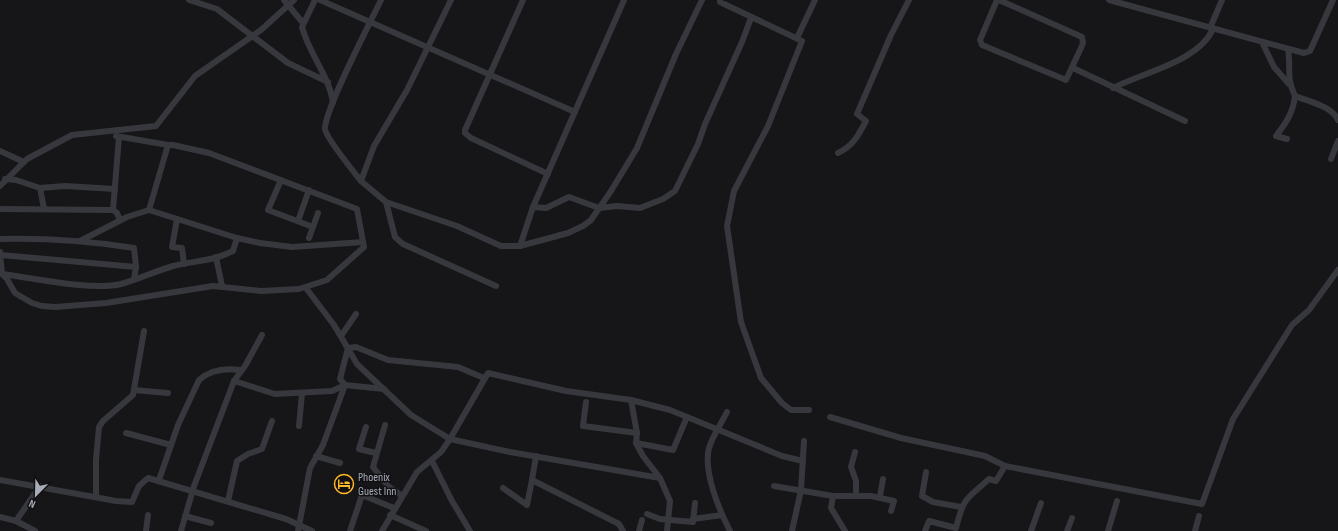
<svg xmlns="http://www.w3.org/2000/svg" width="1338" height="531" viewBox="0 0 1338 531" font-family="'Sofia Sans Condensed',sans-serif">
  <style>
    .lines { fill: none; stroke-linecap: round; stroke-linejoin: round }
    .minor { stroke: #37383d; stroke-width: 6 }
    .labels { text-anchor: middle; stroke-width: 3; stroke-linejoin: round; paint-order: stroke }
    .poi-label { font-size: 12px; fill: #a7acb9; stroke: #111113; text-anchor: start }
  </style>
  <rect width="100%" height="100%" fill="#161618"/>
  <g class="lines">
    <g class="minor">
      <path d="M189,0L217,9L288,63L328,82"/>
      <path d="M284,0L303,23"/>
      <path d="M315,0L302,27C309,54 329,75 333,103"/>
      <path d="M320,0L575,112"/>
      <path d="M451,0L407,90L374,146L361,181L386,202L395,237L403,244L496,286"/>
      <path d="M523,0L465,130V133L471,138L548,174"/>
      <path d="M720,0V2L802,41L768,126L734,191L727,226L741,322L761,378L782,403L791,410H809"/>
      <path d="M997,0L980,40L982,45L1066,80L1081,48L1083,43L1082,37L999,0"/>
      <path d="M1109,0L1304,53L1310,51L1333,0"/>
      <path d="M1210,28L1222,0"/>
      <path d="M797,38L815,0"/>
      <path d="M1262,42L1274,67L1289,84"/>
      <path d="M1288,49C1291,68 1286,78 1295,96C1307,101 1332,106 1338,120"/>
      <path d="M1073,68L1185,121"/>
      <path d="M1113,88C1143,72 1198,62 1213,29"/>
      <path d="M116,136L168,145"/>
      <path d="M1287,139L1276,136C1286,123 1293,113 1295,96"/>
      <path d="M0,151L24,162"/>
      <path d="M838,153C853,146 858,136 866,121L857,114L891,35L909,0"/>
      <path d="M1331,159L1338,141"/>
      <path d="M5,179L16,180L40,188L65,186L115,189"/>
      <path d="M281,180L268,210L313,227"/>
      <path d="M361,181C354,172 326,138 325,129C324,111 371,21 381,0"/>
      <path d="M0,186L27,159L72,135L156,126L195,76L261,30L294,0"/>
      <path d="M40,188L44,209"/>
      <path d="M386,202L457,226L501,246H520L568,233L583,226L591,220L611,191L637,148L676,54L702,0"/>
      <path d="M533,207L546,208L569,197L599,208L617,206L640,208L663,199L675,191L698,144L705,124L742,42L751,18"/>
      <path d="M0,209L113,210L117,213L120,220"/>
      <path d="M113,210L119,137"/>
      <path d="M177,219L172,247L182,248L184,264"/>
      <path d="M298,221L309,190"/>
      <path d="M309,238L318,213"/>
      <path d="M0,239C45,238 89,241 134,248L136,267L134,279"/>
      <path d="M80,241L127,217L149,210L237,238L260,243L292,247L363,242"/>
      <path d="M520,246L533,207L624,0"/>
      <path d="M0,252L2,274L7,279L15,293L32,303L42,306L55,307L106,303L213,286L261,291L299,289L327,280L364,247L357,209L209,153L173,145H168L149,210"/>
      <path d="M1,255L136,267"/>
      <path d="M216,257L222,286"/>
      <path d="M2,274C32,278 93,291 121,284C139,279 156,271 173,266C193,261 214,261 233,251L237,238"/>
      <path d="M306,288L334,325L357,364L411,415L450,439L510,452L660,478"/>
      <path d="M341,336L356,314"/>
      <path d="M234,381L275,394L332,391L345,385L384,389"/>
      <path d="M134,390L168,393"/>
      <path d="M631,400L637,433L636,443L643,456L660,478L670,501L667,531"/>
      <path d="M586,402L583,426L637,433"/>
      <path d="M727,412C721,424 713,435 709,448C703,471 719,510 730,531"/>
      <path d="M830,417L901,438L985,456L1005,466L1202,504L1233,419L1292,325L1309,310L1338,270"/>
      <path d="M385,425L373,467L388,486L402,496"/>
      <path d="M299,426L302,393"/>
      <path d="M366,427L359,449L376,453"/>
      <path d="M126,433L171,445"/>
      <path d="M636,443L673,450L687,417"/>
      <path d="M855,452L851,467L856,481V496"/>
      <path d="M316,456L340,463"/>
      <path d="M536,456L532,480L619,524L623,531"/>
      <path d="M432,461L452,501L470,531"/>
      <path d="M926,472L922,496L933,502L961,507"/>
      <path d="M0,480L116,501L132,502L139,486L148,478L286,519L312,531"/>
      <path d="M159,480L178,425L199,380C210,370 226,368 240,370"/>
      <path d="M774,486L833,496H871L894,501L891,511"/>
      <path d="M503,488L527,505L532,480"/>
      <path d="M833,496L831,508L845,531"/>
      <path d="M880,496L883,479"/>
      <path d="M96,497V460L99,427L103,421L133,395L144,331"/>
      <path d="M228,501L237,461L248,454L262,449L272,421"/>
      <path d="M647,514L660,519L693,522L695,503"/>
      <path d="M390,515L426,531"/>
      <path d="M185,516L211,523"/>
      <path d="M0,517L16,521L35,531"/>
      <path d="M693,519L722,515"/>
      <path d="M16,521L40,486"/>
      <path d="M146,531L148,515"/>
      <path d="M181,531L194,486L234,381L245,366L262,335"/>
      <path d="M298,531L310,468L323,445L345,385L340,379L348,348L356,347L388,360L458,367L484,378"/>
      <path d="M350,531L362,495L394,508"/>
      <path d="M382,531L417,472L441,452L450,439L488,373L566,391L631,400L670,410L782,456L803,461"/>
      <path d="M639,531L642,520"/>
      <path d="M792,531L801,490L804,441"/>
      <path d="M925,531L929,521L956,528C964,496 966,500 989,479L996,481L1005,466"/>
      <path d="M1031,531L1041,503"/>
      <path d="M1067,531L1072,518"/>
      <path d="M1108,531L1117,501"/>
      <path d="M1195,531L1199,516"/>
    </g>
  </g>
  <defs>
    <symbol id="hotel-ring" viewBox="-11 -11 22 22"><circle r="9.5" fill="#111113" stroke="#feb828" stroke-width="1.5"/><path d="M-6-4.5h1.5V1H6V5H4.5V3h-9V5H-6ZM-4 0a1.8 1.8 0 1 1 3.6 0ZM.5 0V-2.5h3Q6-2.5 6 0Z" fill="#feb828"/></symbol>
  </defs>
  <g fill-rule="evenodd">
    <use href="#hotel-ring" x="333" y="473" width="22" height="22"/>
  </g>
  <g class="labels">
    <g class="poi-label">
      <text x="358" y="481">Phoenix<tspan x="358" dy="14">Guest Inn</tspan></text>
    </g>
  </g>
  <g transform="translate(36 495) rotate(203)" stroke="#111113" stroke-width="3" paint-order="stroke">
  <path d="M0-3L7 15L0 10L-7 15Z" fill="#a7acb9"/>
  <text y="-6" font-size="11" font-weight="bold" text-anchor="middle" fill="#a7acb9">N</text>
  </g>
</svg>
